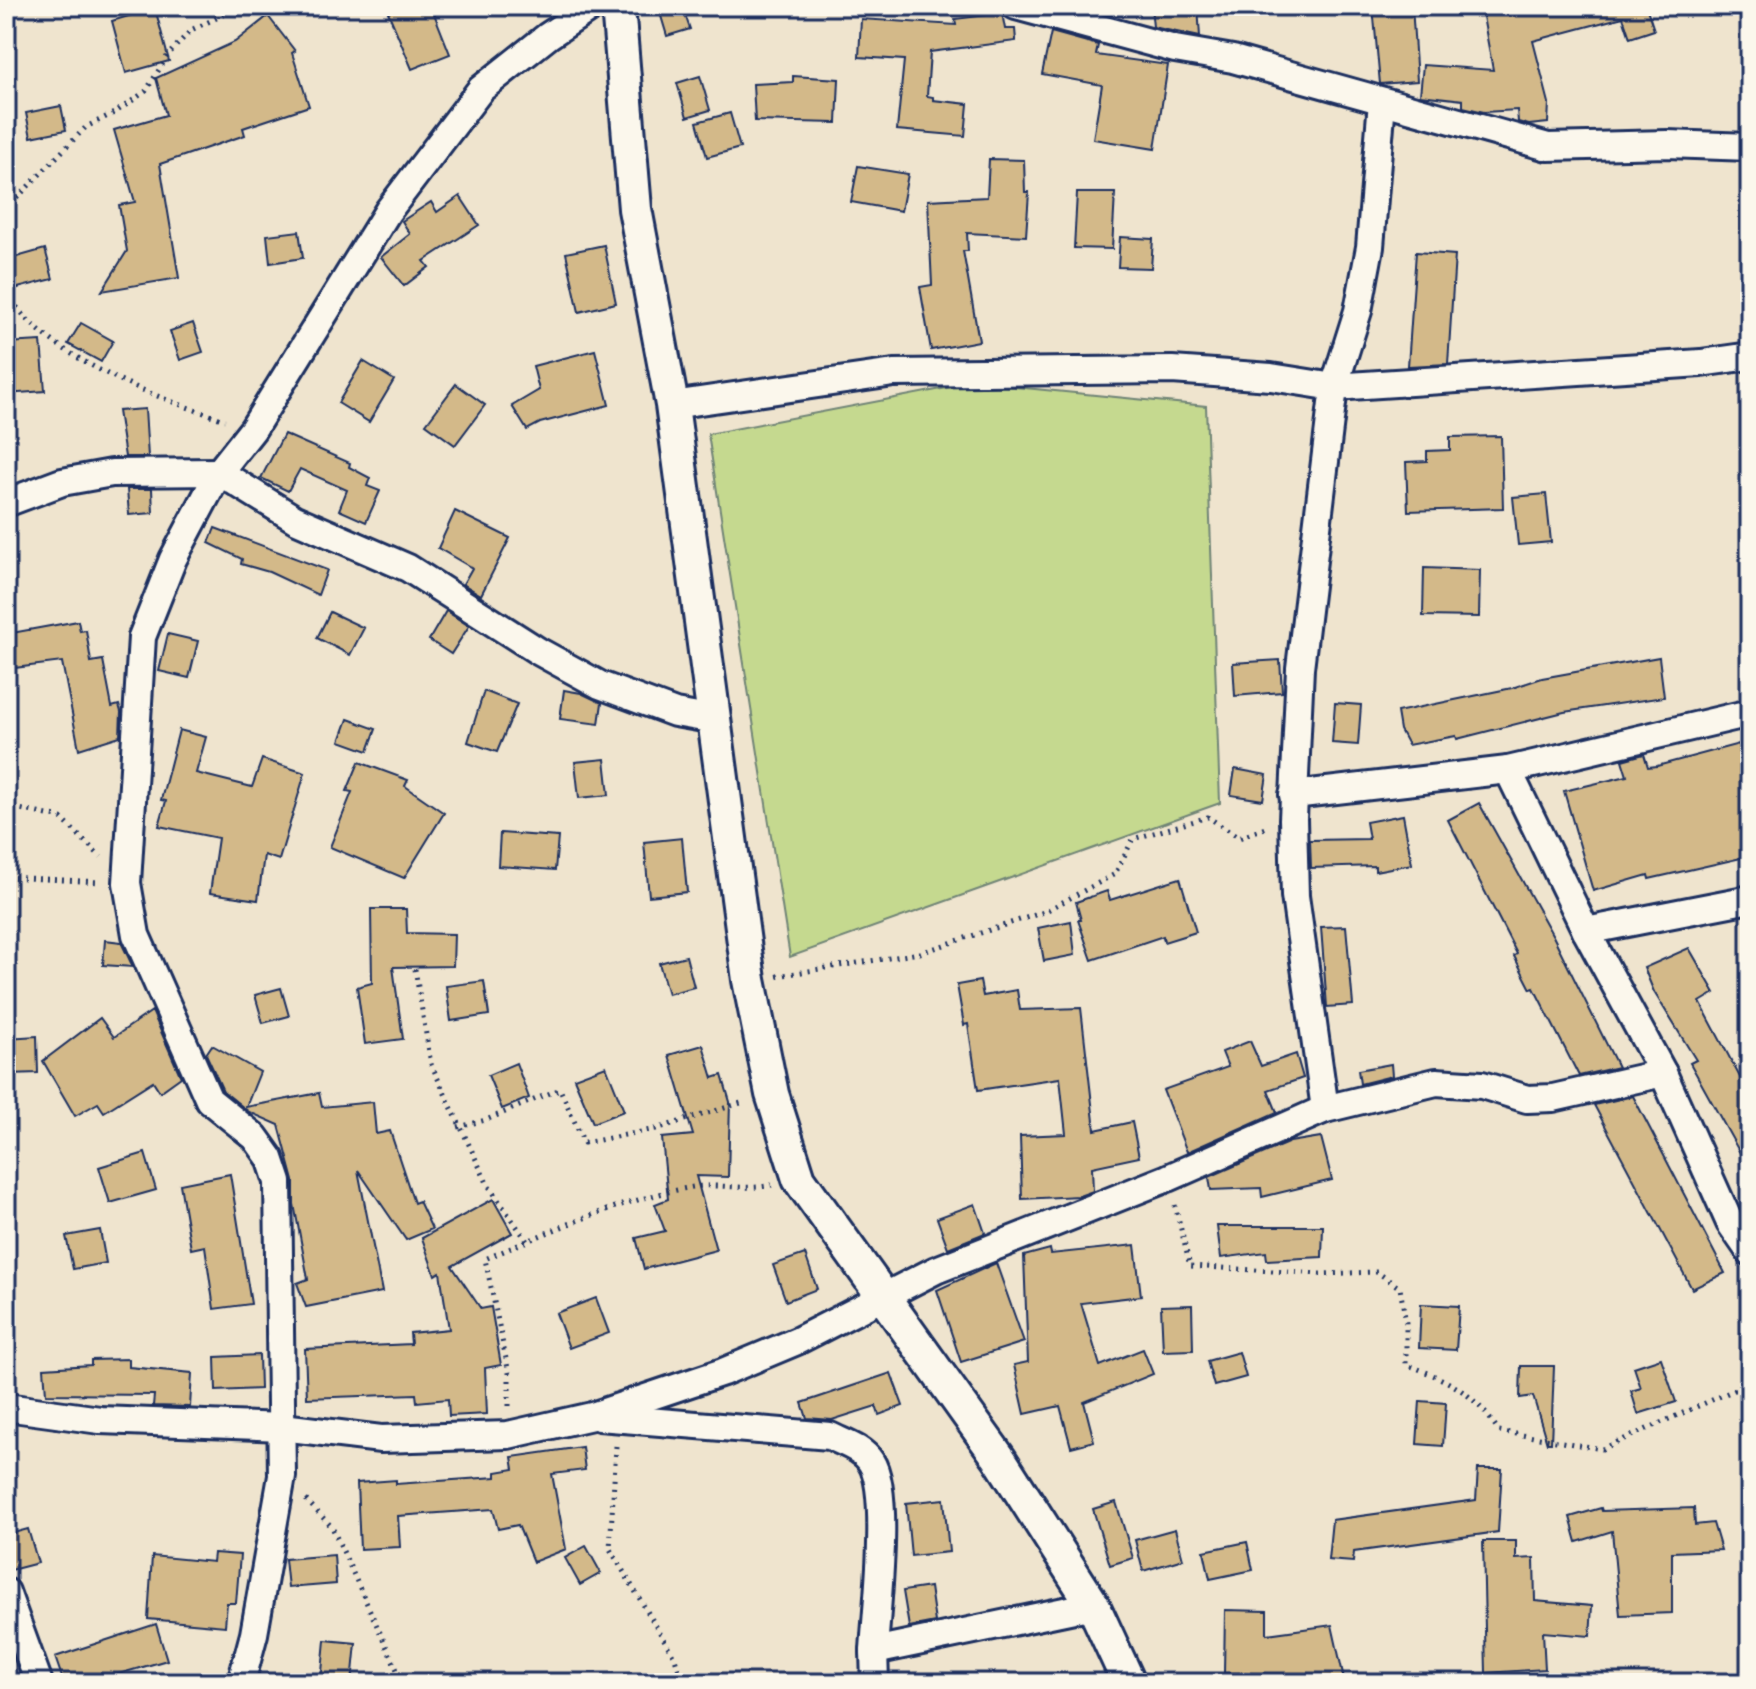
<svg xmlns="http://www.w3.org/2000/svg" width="1756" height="1689" viewBox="0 0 1756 1689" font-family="'Playpen Sans',sans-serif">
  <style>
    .green { fill: #c5d98f; stroke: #708476; stroke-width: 2 }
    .building { fill: #d3b989; stroke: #1b2f5e; stroke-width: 2 }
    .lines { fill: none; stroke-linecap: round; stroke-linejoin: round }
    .minor-casing { stroke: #1b2f5e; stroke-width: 32 }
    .tertiary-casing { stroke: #1b2f5e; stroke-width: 38 }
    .path { stroke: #1b2f5e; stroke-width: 5; stroke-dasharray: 2 6; stroke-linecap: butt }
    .minor { stroke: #fbf7ec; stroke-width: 26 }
    .tertiary { stroke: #fbf7ec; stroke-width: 32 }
  </style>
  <rect width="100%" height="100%" fill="#efe4ce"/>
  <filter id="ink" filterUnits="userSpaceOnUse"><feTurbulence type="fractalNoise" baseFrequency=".0125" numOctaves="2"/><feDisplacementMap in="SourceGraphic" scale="16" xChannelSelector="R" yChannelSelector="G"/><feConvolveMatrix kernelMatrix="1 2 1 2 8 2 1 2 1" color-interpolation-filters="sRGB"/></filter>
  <g filter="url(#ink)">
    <path class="green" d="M973,383L1206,406L1220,803L790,957L708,434Z"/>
    <g class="building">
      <path d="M405,6H431L450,54L412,69L388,12Z"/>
      <path d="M658,6H682L690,29L667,36Z"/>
      <path d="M1151,6H1198L1200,37L1153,27Z"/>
      <path d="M1373,6H1412L1417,81L1380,84Z"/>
      <path d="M1481,6H1646L1654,30L1630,38L1623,17L1533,41L1549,103L1548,123L1529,125L1518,122L1517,110L1484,112L1463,107V100L1420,95L1423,65L1493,70Z"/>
      <path d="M155,8L169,61L126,73L112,21Z"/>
      <path d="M1002,13L1005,29H1015L1016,41L930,52L927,96L933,97V100L968,104L965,136L897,130L904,60L859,57L861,19L956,25L955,19Z"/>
      <path d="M268,16L295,51L292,53L309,106L243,128L245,135L160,164L179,278L102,291L127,251L119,205L135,202L114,130L166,115L156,78L235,42Z"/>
      <path d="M1051,32L1098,45L1096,55L1168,65L1155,149L1093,139L1102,85L1042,74Z"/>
      <path d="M700,76L710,110L687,117L677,83Z"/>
      <path d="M793,76L839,79L837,123L755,121L753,84L793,82Z"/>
      <path d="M61,106L66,130L31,137L26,113Z"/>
      <path d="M730,113L740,148L707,157L697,122Z"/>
      <path d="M989,159L1024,160L1025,192H1029L1026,236L967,233L968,251H963L979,341L931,350L920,287L932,285L928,200L987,197Z"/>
      <path d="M858,166L908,174L901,211L851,202Z"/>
      <path d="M1077,193H1115L1112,249L1074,248Z"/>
      <path d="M460,196L479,225L424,261L429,267L404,286L381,257L410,234L402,221L431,202L437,212Z"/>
      <path d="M299,231L303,258L270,263L267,235Z"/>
      <path d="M1120,237L1153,239L1151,268L1118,267Z"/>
      <path d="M604,245L616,303L579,312L566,253Z"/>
      <path d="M45,249L53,279L6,291V260Z"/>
      <path d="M1416,252L1455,255L1448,364L1408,366Z"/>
      <path d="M81,323L113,341L101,362L68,344Z"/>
      <path d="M193,323L203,352L180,360L170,331Z"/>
      <path d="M41,341L45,391L6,394V343Z"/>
      <path d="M595,350L609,405L540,423L527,430L512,406L539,390L533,366Z"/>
      <path d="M363,361L394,380L369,422L338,403Z"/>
      <path d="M456,384L485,405L455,445L426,424Z"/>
      <path d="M145,409L148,457H125L118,411Z"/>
      <path d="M284,434L350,463L349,467L370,478L367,486L380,491L366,522L339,510L347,490L300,469L288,491L261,478Z"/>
      <path d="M1501,436L1503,508L1408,511L1406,462L1427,461V451L1450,450V437Z"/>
      <path d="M127,489H152L153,513L129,515Z"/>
      <path d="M1546,494L1551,542L1518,545L1513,497Z"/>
      <path d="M455,511L510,538L481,595L463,584L472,568L438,548Z"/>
      <path d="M215,528L327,570L318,595L269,572L241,564L242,559L209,543Z"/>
      <path d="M1424,568L1480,570L1479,617L1423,616Z"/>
      <path d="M446,611L469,626L451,654L429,640Z"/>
      <path d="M330,612L364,628L350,655L317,638Z"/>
      <path d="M78,621L80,631L86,630L91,662L103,660L112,707L119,705L121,712L120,736L79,749L62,662L6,669V634Z"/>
      <path d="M168,634L198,641L189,678L159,671Z"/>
      <path d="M1659,657L1664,697L1564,712L1457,739L1456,736L1408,745L1400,730L1397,712L1512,688L1542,678Z"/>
      <path d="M1280,660L1282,692L1235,696L1233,663Z"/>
      <path d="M564,690L581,693L602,703L599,724L560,719Z"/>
      <path d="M484,691L517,704L497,752L468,742Z"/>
      <path d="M1335,703L1361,705L1358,745L1332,743Z"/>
      <path d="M348,719L376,729L368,751L340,741Z"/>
      <path d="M179,730L206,737L196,773L252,787L262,759L305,773L279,860L264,855L258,900L210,893L218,838L159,826L166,801L161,800Z"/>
      <path d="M1750,741V856L1649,879L1648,875L1593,891L1564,791L1627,776L1622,760L1644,754L1648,767L1657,766Z"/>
      <path d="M605,759L609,795L579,798L575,762Z"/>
      <path d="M359,762L408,780L405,786L444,813L404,878L330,847L352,792L347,791Z"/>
      <path d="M1235,769L1267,775L1263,800L1231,795Z"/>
      <path d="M1479,803L1553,936L1618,1067L1579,1076L1534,988L1531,989L1514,956L1517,954L1448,820Z"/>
      <path d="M1403,815L1412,864L1375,871V866L1311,868L1310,840L1369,839L1366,822Z"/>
      <path d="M500,833L558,837L555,870L498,866Z"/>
      <path d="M682,838L687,892L649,896L644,842Z"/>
      <path d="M1180,878L1196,932L1164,942L1163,936L1092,960L1078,920H1081L1076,902L1107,891L1110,900Z"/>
      <path d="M371,909H406L407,933L454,934L453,966L393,967L403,1039L365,1044L357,987L372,983Z"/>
      <path d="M1071,921L1075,955L1044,961L1038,928Z"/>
      <path d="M1346,926L1353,1005L1327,1007L1321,927Z"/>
      <path d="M105,940L121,942L133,967L103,965Z"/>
      <path d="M1689,948L1715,993L1700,1002L1750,1096V1171L1690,1063L1696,1060L1654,992L1644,968Z"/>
      <path d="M686,956L694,987L668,994L659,963Z"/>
      <path d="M484,981L489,1015L451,1021L446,986Z"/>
      <path d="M980,981L983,996L1017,990L1020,1010L1081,1008L1095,1130L1132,1122L1139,1157L1092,1167L1093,1191L1079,1196L1022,1199L1020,1136L1066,1134L1060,1078L978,1090L968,1024L964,1025L957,985Z"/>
      <path d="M281,988L289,1016L263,1023L255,995Z"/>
      <path d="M152,1011L181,1077L160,1092L153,1081L104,1112L98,1103L75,1116L43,1061L100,1018L114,1037Z"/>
      <path d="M37,1036L38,1073L9,1074L7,1038Z"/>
      <path d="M1250,1041L1261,1066L1296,1054L1303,1078L1268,1090L1277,1112L1187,1152L1163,1090L1228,1067L1222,1052Z"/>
      <path d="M212,1045L260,1072L246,1107L319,1093L322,1107L373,1102L376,1134L390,1131L414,1203L419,1201L432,1229L406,1240L358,1170L382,1292L306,1307L297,1283L308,1279L294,1204V1181L279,1125L249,1112L223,1091L206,1054Z"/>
      <path d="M703,1045L713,1078L722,1075L730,1102L728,1177L696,1176L716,1250L644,1269L636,1238L665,1231L655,1204L668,1199L662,1138L693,1135L669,1055Z"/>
      <path d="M516,1063L529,1098L502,1109L488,1075Z"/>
      <path d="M1391,1064L1392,1076L1360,1084L1358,1070Z"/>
      <path d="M606,1066L624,1111L593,1123L574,1078Z"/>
      <path d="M1633,1096L1725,1273L1692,1289L1594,1105Z"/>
      <path d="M1321,1137L1332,1180L1262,1197L1261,1188L1211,1190L1209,1177L1290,1142Z"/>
      <path d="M145,1153L156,1190L110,1203L99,1167Z"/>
      <path d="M230,1174L251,1304L214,1309L205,1246L191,1249L180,1184Z"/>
      <path d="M493,1199L512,1233L452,1266L481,1309L491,1307L501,1365L485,1368L487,1414L449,1416L448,1399L417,1402L416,1394L307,1398L305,1349L411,1344L410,1333L449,1329L440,1272L435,1275L422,1238Z"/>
      <path d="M975,1204L985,1233L948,1248L937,1218Z"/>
      <path d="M1217,1226H1323L1322,1257L1267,1260L1266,1252L1221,1258Z"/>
      <path d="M100,1230L106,1263L73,1269L66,1236Z"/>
      <path d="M1135,1245L1141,1296L1081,1303L1100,1366L1143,1349L1153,1374L1084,1402L1094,1441L1071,1447L1060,1406L1025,1414L1014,1365L1028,1362L1024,1256L1050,1249L1051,1254Z"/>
      <path d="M805,1254L817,1289L786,1301L773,1265Z"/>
      <path d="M996,1263L1024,1342L961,1362L937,1290Z"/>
      <path d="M596,1298L609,1333L569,1348L556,1313Z"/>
      <path d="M1421,1304L1459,1306L1456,1350L1419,1348Z"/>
      <path d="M1192,1305L1193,1350L1163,1351L1161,1306Z"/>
      <path d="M1239,1352L1246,1377L1214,1386L1207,1361Z"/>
      <path d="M259,1355L260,1389L216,1391L215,1357Z"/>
      <path d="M1661,1358L1676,1402L1638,1414L1631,1391L1641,1388L1634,1367Z"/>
      <path d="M129,1359V1367L192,1373L190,1407L153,1406L154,1395L46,1394L44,1368L91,1365V1360Z"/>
      <path d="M1521,1366H1554L1551,1443H1547L1533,1396L1520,1398Z"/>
      <path d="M891,1373L903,1406L879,1415L876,1406L832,1420L807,1418L802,1403Z"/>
      <path d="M1420,1401L1446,1403L1443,1446L1417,1444Z"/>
      <path d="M582,1447L585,1470L552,1474L566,1549L533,1562L518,1525L498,1529L493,1509L398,1516L400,1547L360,1549L357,1483L396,1480V1484L496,1477V1472L514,1469L512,1457Z"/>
      <path d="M1478,1469H1502L1498,1532L1354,1552L1353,1562L1328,1560L1332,1520L1476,1500Z"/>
      <path d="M944,1499L949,1552L911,1556L906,1503Z"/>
      <path d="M1116,1502L1133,1558L1110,1565L1093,1509Z"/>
      <path d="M1601,1508L1602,1511L1694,1508L1695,1525L1713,1523L1721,1550L1672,1552V1613L1620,1615L1612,1531L1577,1542L1570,1517Z"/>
      <path d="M28,1529L38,1563L11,1570L6,1535Z"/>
      <path d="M1175,1529L1183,1559L1143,1571L1135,1540Z"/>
      <path d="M1483,1541H1516V1559L1534,1558L1535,1601L1592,1606L1590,1636L1543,1632L1545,1669L1486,1673Z"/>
      <path d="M1247,1542L1253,1570L1210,1579L1204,1551Z"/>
      <path d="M586,1546L601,1573L580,1585L565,1558Z"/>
      <path d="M214,1553L240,1555L236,1603H227L225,1626L148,1619L152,1556L213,1562Z"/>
      <path d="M334,1555L336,1584L288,1588L285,1559Z"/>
      <path d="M930,1587L935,1622L909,1627L903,1591Z"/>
      <path d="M1225,1610L1267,1611V1634L1332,1625L1345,1683H1308L1307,1675L1224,1673Z"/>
      <path d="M156,1624L167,1660L112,1676L114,1683H64L55,1657Z"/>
      <path d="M325,1640L356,1643L352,1683H321Z"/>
    </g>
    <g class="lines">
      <defs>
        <g id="minor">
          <path d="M1016,6L1175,49L1233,59L1548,147L1667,144L1750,147"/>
          <path d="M1382,101L1370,247L1358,311L1334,387L1701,363L1750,356"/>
          <path d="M672,405L894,373L1172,370L1271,377L1334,387L1300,668L1293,819L1295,896L1325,1109"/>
          <path d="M6,503L62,482L112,473L219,472L295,519L408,568L538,651L600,685L675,713L715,720"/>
          <path d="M1508,770L1586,931L1663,1073L1730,1223L1750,1252"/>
          <path d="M1293,795L1508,770L1750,713"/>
          <path d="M1586,931L1750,899"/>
          <path d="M6,1407L100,1420L282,1427L381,1439L508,1435L592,1416L723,1372L797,1341L936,1270L1168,1178L1325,1109L1436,1082L1482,1085L1527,1099L1553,1098L1663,1073"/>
          <path d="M599,1417L830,1436C844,1443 862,1448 871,1462C891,1493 876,1610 874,1651L1093,1605"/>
          <path d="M6,1592L39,1683"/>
          <path d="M874,1651L875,1683"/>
          <path d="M241,1683L254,1634L282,1476L278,1182L270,1158L255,1137L209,1100L136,935L127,883L142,637L173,559L219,472L253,429L388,211L481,89L548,36L593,6"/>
        </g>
        <path id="tertiary" d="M618,6L635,209L672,405L749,980L772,1094L799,1179L999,1458L1093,1605L1129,1683"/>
      </defs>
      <use href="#minor" class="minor-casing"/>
      <use href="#tertiary" class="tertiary-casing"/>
      <g class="path">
        <path d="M6,219L11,204L86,127L116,112L146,91L168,55L191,30L227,13L232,6"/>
        <path d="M6,295C16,305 25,318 35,327C87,372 161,399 225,420"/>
        <path d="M6,806L61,818L101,857"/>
        <path d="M6,877L101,882"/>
        <path d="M415,969L431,1064L488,1185L527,1241"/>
        <path d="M777,976L920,953L1044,912L1115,874L1133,839L1208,817L1239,838L1265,828"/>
        <path d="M458,1127L486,1120L560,1089L584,1143L656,1129L744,1102"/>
        <path d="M1175,1205L1190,1266L1320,1274L1377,1272L1400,1288L1406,1323V1364C1451,1382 1471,1390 1499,1431L1602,1449L1750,1383"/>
        <path d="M509,1406V1373L485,1259C551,1231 622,1199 693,1187C719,1183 745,1191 772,1185"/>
        <path d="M616,1446L610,1549L675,1658L683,1683"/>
        <path d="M306,1500L332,1527L403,1683"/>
      </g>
      <use href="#minor" class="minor"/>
      <use href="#tertiary" class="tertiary"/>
    </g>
  </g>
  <rect width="1756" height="1689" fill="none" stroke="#fbf7ec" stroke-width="32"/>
  <rect x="16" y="16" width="1724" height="1657" fill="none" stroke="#1b2f5e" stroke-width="3" filter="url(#ink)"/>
</svg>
